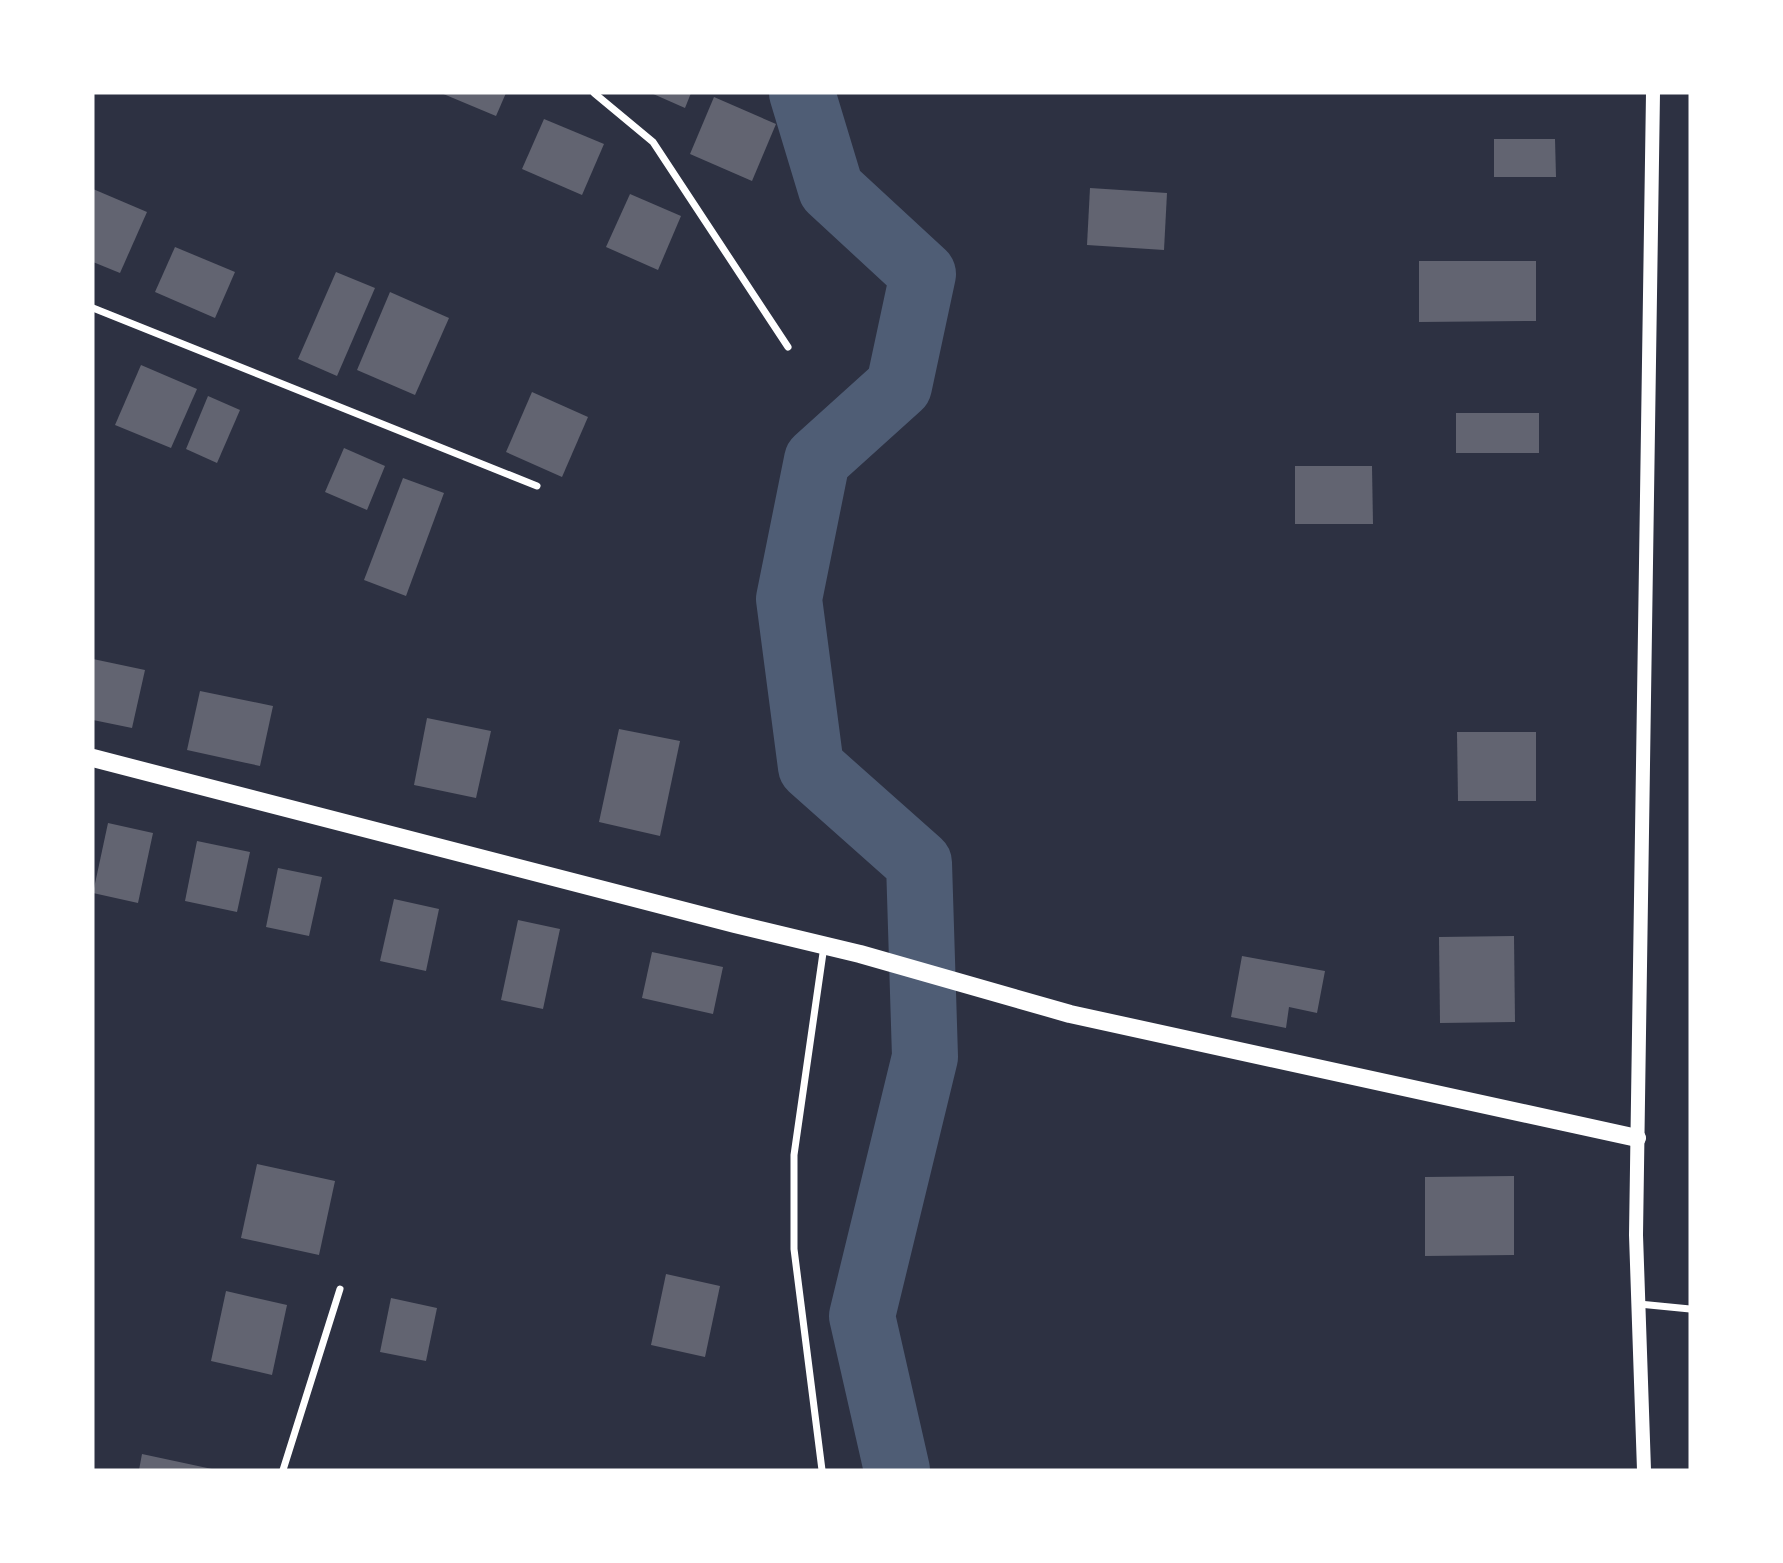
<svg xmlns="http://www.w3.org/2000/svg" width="1783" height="1563" viewBox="0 0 1783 1563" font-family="'Source Sans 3',sans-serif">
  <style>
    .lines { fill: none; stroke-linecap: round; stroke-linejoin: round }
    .river { stroke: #4f5d75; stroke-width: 66 }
    .building { fill: #626471 }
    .minor { stroke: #fff; stroke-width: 7 }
    .secondary { stroke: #fff; stroke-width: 14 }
    .primary { stroke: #fff; stroke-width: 18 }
  </style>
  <rect width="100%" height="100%" fill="#2d3142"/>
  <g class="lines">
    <path class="river" d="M802,93L831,189L923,274L899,386L817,460L789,599L811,767L919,863L925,1057L862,1316L897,1470"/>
  </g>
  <g class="building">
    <path d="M441,93H506L496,116Z"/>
    <path d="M651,93H691L685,108Z"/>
    <path d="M714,97L776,124L752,181L690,154Z"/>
    <path d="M544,119L604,144L582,195L522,169Z"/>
    <path d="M1494,139H1555L1556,177H1494Z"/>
    <path d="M1090,188L1167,193L1164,250L1087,245Z"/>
    <path d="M93,189L147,212L120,273L93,262Z"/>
    <path d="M630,194L681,216L658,270L606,247Z"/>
    <path d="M175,247L235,272L215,318L155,292Z"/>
    <path d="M1419,261H1536V321L1419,322Z"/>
    <path d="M336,272L375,288L337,376L298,359Z"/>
    <path d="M390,292L449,318L415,395L357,370Z"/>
    <path d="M141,365L197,389L171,448L115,425Z"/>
    <path d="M532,392L588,417L562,477L506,452Z"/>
    <path d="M208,396L240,410L217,463L186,449Z"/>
    <rect x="1456" y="413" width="83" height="40"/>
    <path d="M344,448L385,466L367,510L325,492Z"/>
    <path d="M1295,466H1372L1373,524H1295Z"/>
    <path d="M403,478L444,493L406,596L364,580Z"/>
    <path d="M93,659L145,670L132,728L93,720Z"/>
    <path d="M200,691L273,706L260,766L187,750Z"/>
    <path d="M427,718L491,731L476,798L414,785Z"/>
    <path d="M619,729L680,741L660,836L599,822Z"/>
    <path d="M1457,732H1536V801H1458Z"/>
    <path d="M108,823L153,833L138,903L93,893Z"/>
    <path d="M197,841L250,852L237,912L185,901Z"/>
    <path d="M278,868L322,877L309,936L266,927Z"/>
    <path d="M394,899L439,909L426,971L380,961Z"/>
    <path d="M518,920L560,929L543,1009L501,1000Z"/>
    <path d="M1514,936L1515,1022L1440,1023L1439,937Z"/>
    <path d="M652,952L723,967L713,1014L642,998Z"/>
    <path d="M1242,956L1325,971L1317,1013L1289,1007L1286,1028L1231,1017Z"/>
    <path d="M257,1164L335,1181L319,1255L241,1238Z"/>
    <path d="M1514,1176V1255L1425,1256V1177Z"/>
    <path d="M666,1274L720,1286L705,1357L651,1345Z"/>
    <path d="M226,1291L287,1305L272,1375L211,1361Z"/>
    <path d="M391,1298L437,1308L426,1361L380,1352Z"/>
    <path d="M142,1454L212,1469V1470H139Z"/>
  </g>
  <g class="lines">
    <g class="minor">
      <path d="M594,93L653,142L788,347"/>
      <path d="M93,308L537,486"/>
      <path d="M1639,1304L1690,1309"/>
      <path d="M283,1470L340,1289"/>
      <path d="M822,1470L794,1249V1155L824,946"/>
    </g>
    <path class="secondary" d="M1644,1470L1636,1235L1653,93"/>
    <path class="primary" d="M93,758L735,924L860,954L1070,1014L1637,1138"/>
  </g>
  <rect width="1783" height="1563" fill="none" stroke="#ffffff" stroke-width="189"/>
</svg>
